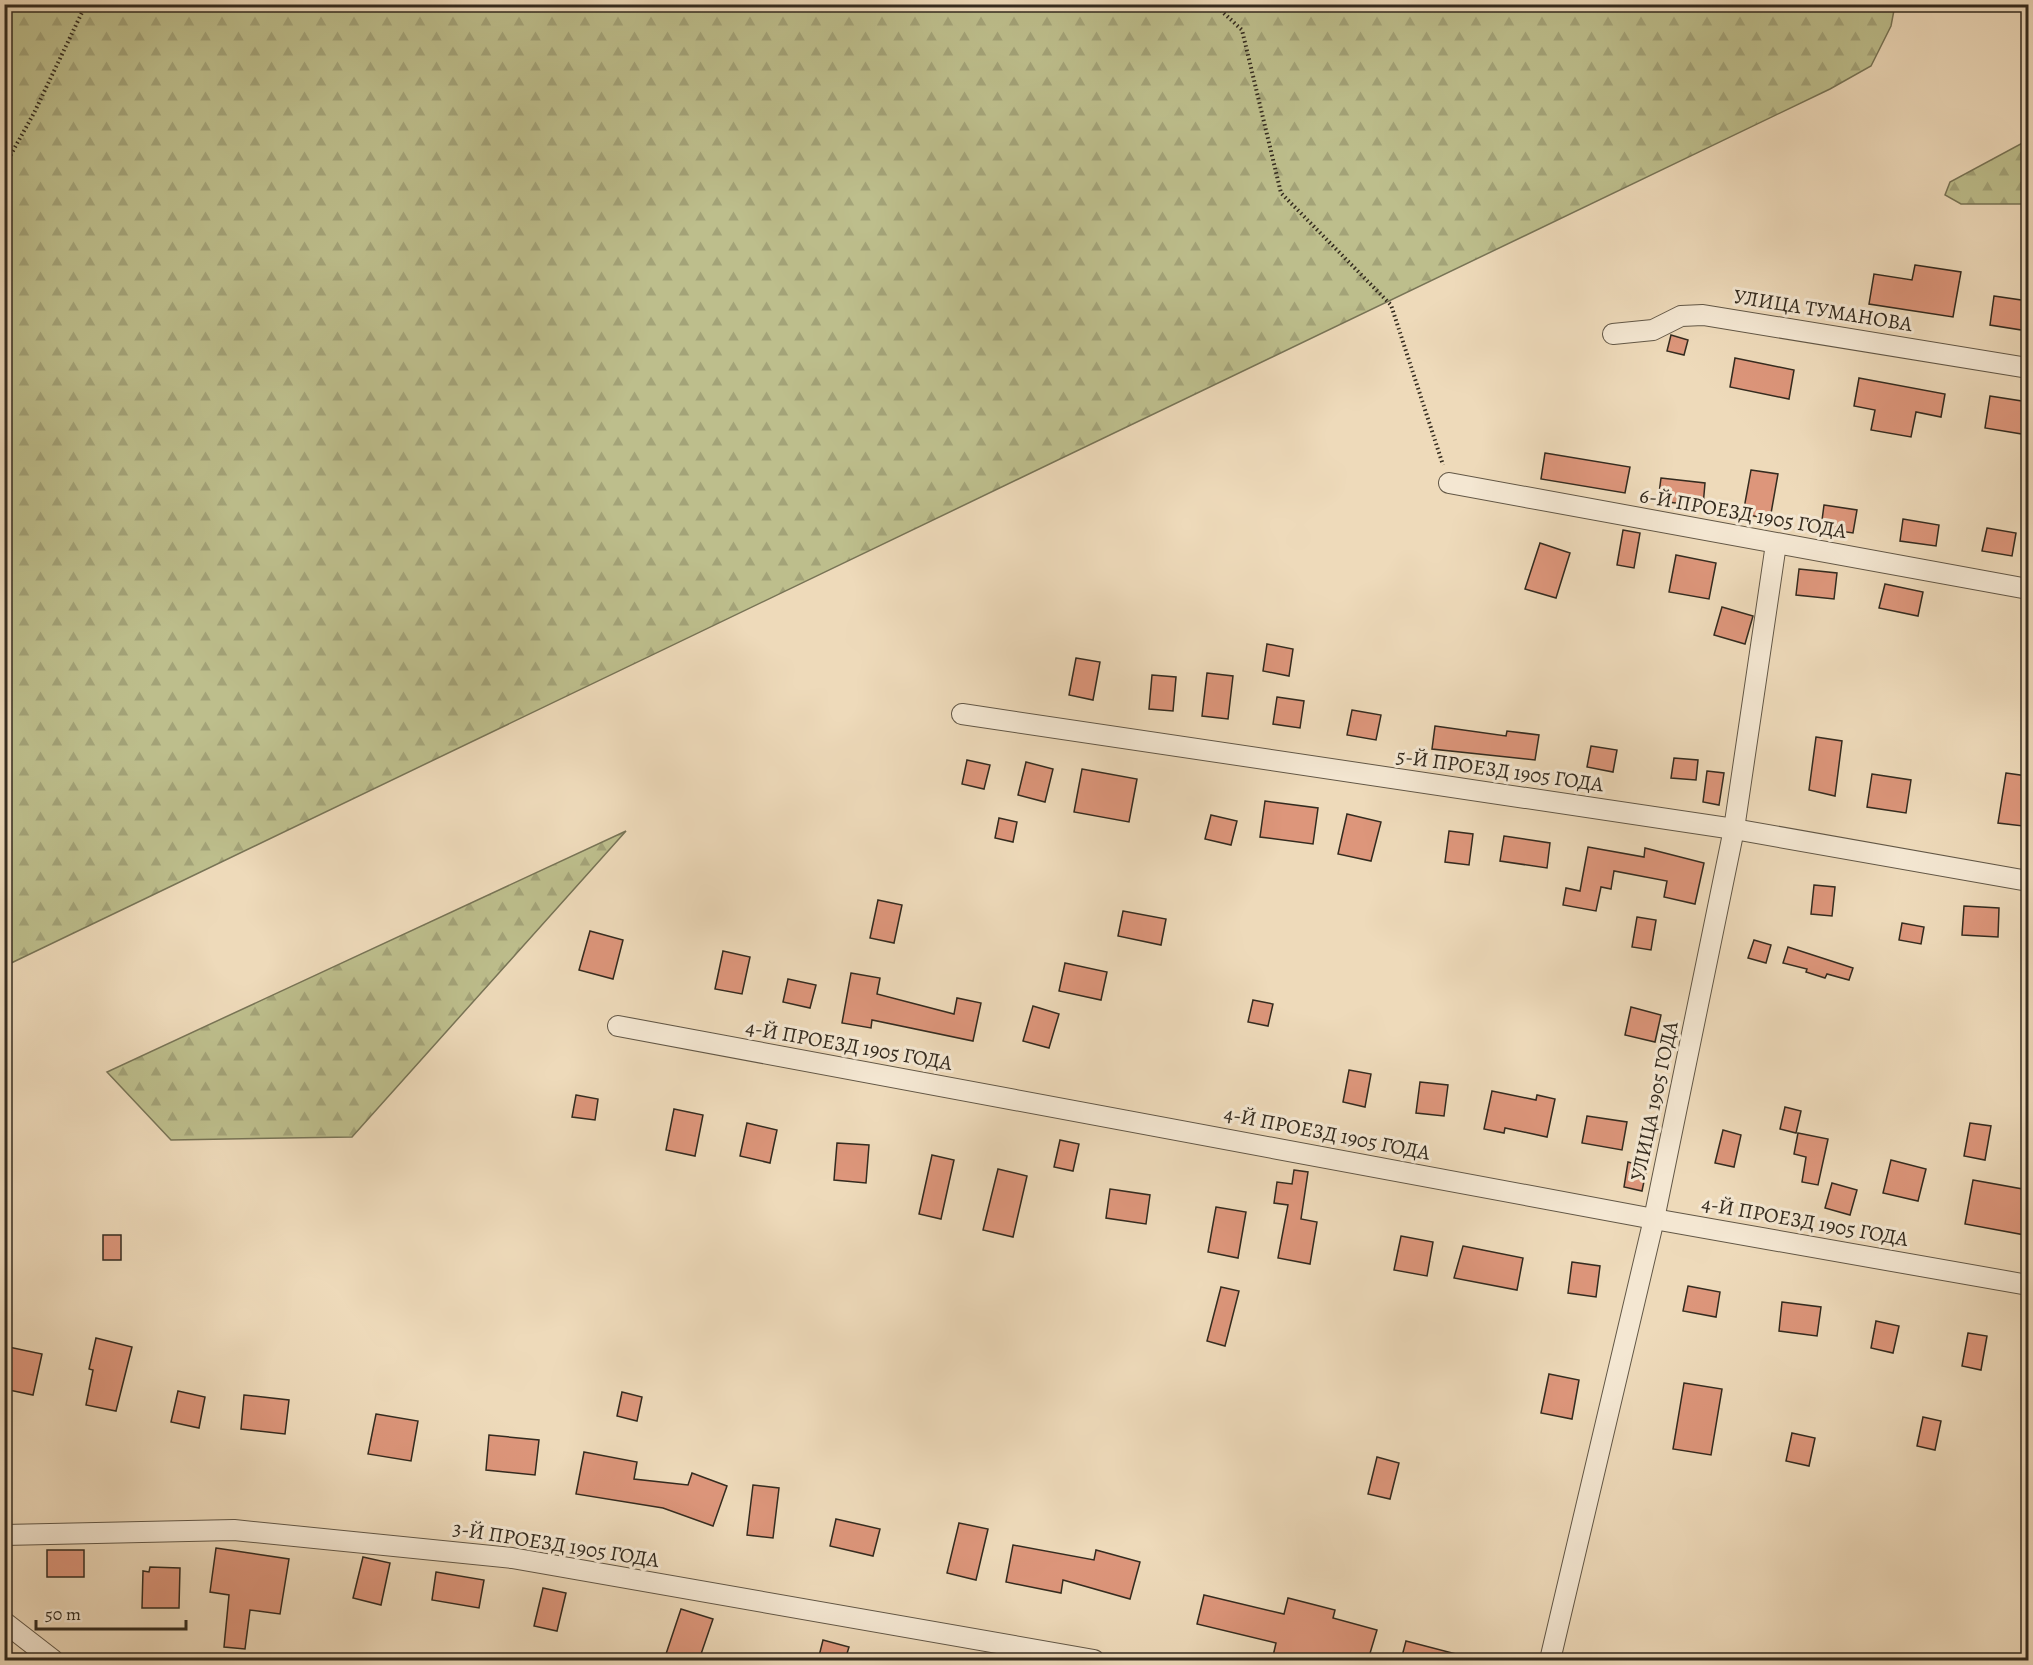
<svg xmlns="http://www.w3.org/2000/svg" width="2033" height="1665" viewBox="0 0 2033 1665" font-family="Alegreya,serif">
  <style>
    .forest { fill: url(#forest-firs); stroke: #787456; stroke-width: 1.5 }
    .building { fill: #dd967b; stroke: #342b1f; stroke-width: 1.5 }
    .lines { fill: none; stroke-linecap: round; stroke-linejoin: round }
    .minor-casing { stroke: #625746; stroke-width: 22 }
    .path { stroke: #342b1f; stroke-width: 4; stroke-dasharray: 1.5 3; stroke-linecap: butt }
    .minor { stroke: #f4e7d2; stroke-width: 20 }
    .labels { text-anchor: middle; stroke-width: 6; stroke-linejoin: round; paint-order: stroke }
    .street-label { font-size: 21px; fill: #342b1f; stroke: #f4e7d2 }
  </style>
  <defs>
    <pattern id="forest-firs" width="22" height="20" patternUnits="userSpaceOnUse" patternTransform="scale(1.5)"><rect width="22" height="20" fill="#bdbe8c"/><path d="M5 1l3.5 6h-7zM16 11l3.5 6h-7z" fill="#a3a378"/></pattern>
  </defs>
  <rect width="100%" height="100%" fill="#eedaba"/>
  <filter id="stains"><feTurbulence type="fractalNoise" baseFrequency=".00333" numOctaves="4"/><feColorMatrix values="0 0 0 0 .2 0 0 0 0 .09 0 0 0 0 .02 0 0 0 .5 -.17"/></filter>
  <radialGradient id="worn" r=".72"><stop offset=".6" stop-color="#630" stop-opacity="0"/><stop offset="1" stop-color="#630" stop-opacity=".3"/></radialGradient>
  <g class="forest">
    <path d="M5,4H1895V5L1891,26L1871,66L1830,89L5,966Z"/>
    <path d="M2028,140V204H1961L1945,195L1950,182Z"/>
    <path d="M626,831L352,1137L171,1140L107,1072Z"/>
  </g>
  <g class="building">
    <path d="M1915,265L1961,272L1953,317L1869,304L1874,274L1912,280Z"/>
    <path d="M1994,296L2028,301V331L1990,325Z"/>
    <path d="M1671,335L1688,340L1684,355L1667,351Z"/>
    <path d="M1735,358L1794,370L1789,399L1730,387Z"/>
    <path d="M1859,378L1945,394L1941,417L1916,412L1911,437L1871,430L1875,410L1854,406Z"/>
    <path d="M1990,396L2028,402V435L1985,428Z"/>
    <path d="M1545,453L1630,467L1625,493L1541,479Z"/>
    <path d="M1751,470L1778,474L1770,519L1743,514Z"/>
    <path d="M1661,478L1705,483L1703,506L1658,501Z"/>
    <path d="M1824,505L1857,510L1853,533L1821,528Z"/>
    <path d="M1903,519L1939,525L1936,546L1900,541Z"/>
    <path d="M1987,528L2016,533L2012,556L1982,551Z"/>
    <path d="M1623,530L1640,533L1634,568L1617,565Z"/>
    <path d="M1540,543L1570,553L1556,598L1525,589Z"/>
    <path d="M1676,555L1716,563L1709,599L1669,592Z"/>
    <path d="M1799,569L1837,573L1834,599L1796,595Z"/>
    <path d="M1885,584L1923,592L1918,616L1879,608Z"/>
    <path d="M1722,607L1753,616L1745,644L1714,635Z"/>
    <path d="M1267,644L1293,649L1289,676L1263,671Z"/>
    <path d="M1076,658L1100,662L1093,700L1069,695Z"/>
    <path d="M1207,673L1233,676L1228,719L1202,716Z"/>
    <path d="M1152,675L1176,677L1173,711L1149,709Z"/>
    <path d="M1277,697L1304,701L1300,728L1273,724Z"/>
    <path d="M1352,710L1381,715L1376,740L1347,735Z"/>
    <path d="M1435,726L1506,736L1507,731L1539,735L1535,760L1432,749Z"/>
    <path d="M1816,737L1842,741L1835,796L1809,790Z"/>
    <path d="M1591,746L1617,750L1613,772L1587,767Z"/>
    <path d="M1674,758L1698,760L1696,780L1671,778Z"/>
    <path d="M967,760L990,765L984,789L962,784Z"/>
    <path d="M1026,762L1053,769L1045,802L1018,795Z"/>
    <path d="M1082,769L1137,779L1129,822L1074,812Z"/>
    <path d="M1707,771L1724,773L1719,805L1703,802Z"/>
    <path d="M2006,773L2027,776L2023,826L1998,823Z"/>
    <path d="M1872,774L1911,780L1906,813L1867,807Z"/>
    <path d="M1265,801L1318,808L1313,844L1260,837Z"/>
    <path d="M1347,814L1381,822L1371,861L1338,854Z"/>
    <path d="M1211,815L1237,821L1231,845L1205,839Z"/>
    <path d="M999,818L1017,822L1013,842L995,838Z"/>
    <path d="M1449,831L1473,834L1469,865L1445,862Z"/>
    <path d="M1504,836L1550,843L1547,868L1500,861Z"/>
    <path d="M1588,847L1644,857L1645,848L1704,863L1695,904L1664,897L1667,881L1614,871L1611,889L1601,887L1596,911L1563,905L1566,888L1580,891Z"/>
    <path d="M1814,885L1835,887L1832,916L1811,914Z"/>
    <path d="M878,900L902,905L894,943L870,938Z"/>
    <path d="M1964,906L1999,908L1998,937L1962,935Z"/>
    <path d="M1123,911L1166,919L1161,945L1118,936Z"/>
    <path d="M1637,917L1656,920L1651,950L1632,947Z"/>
    <path d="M1902,923L1924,927L1921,944L1899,940Z"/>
    <path d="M590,931L623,940L613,979L579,970Z"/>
    <path d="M1754,940L1771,945L1766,963L1748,958Z"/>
    <path d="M1788,947L1853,968L1849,980L1827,974L1825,978L1806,972L1807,969L1783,963Z"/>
    <path d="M723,951L750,957L742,994L715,989Z"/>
    <path d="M1065,963L1107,972L1101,1000L1059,991Z"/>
    <path d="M851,973L880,978L877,994L954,1014L957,998L981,1003L973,1041L872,1020L871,1028L842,1023Z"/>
    <path d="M788,979L816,985L810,1008L783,1002Z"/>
    <path d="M1253,1000L1273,1004L1268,1026L1248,1022Z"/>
    <path d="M1033,1006L1059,1014L1049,1048L1023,1041Z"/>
    <path d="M1631,1007L1661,1015L1655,1042L1625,1035Z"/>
    <path d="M1349,1070L1371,1074L1365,1107L1343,1102Z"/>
    <path d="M1420,1082L1448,1085L1444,1116L1416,1113Z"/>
    <path d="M1492,1091L1536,1100L1537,1095L1555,1099L1547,1137L1505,1128L1504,1133L1484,1129Z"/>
    <path d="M576,1095L598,1099L595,1120L572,1117Z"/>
    <path d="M1785,1107L1801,1111L1796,1133L1780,1129Z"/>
    <path d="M674,1109L703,1115L695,1156L666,1150Z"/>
    <path d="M1587,1116L1627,1122L1622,1150L1582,1143Z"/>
    <path d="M747,1123L777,1130L770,1163L740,1156Z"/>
    <path d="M1970,1123L1991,1126L1985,1160L1964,1156Z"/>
    <path d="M1723,1130L1741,1135L1734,1167L1715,1163Z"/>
    <path d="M1798,1133L1828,1139L1818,1185L1802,1182L1806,1157L1794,1154Z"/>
    <path d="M1060,1140L1079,1144L1073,1171L1054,1167Z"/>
    <path d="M837,1143L869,1145L866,1183L834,1180Z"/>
    <path d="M932,1155L954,1160L941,1219L919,1214Z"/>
    <path d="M1891,1160L1926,1169L1918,1201L1883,1193Z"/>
    <path d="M1628,1162L1647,1167L1642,1191L1624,1187Z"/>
    <path d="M998,1169L1027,1176L1013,1237L983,1230Z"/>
    <path d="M1294,1170L1308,1172L1301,1219L1317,1222L1310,1264L1278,1258L1288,1205L1274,1203L1277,1182L1292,1184Z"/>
    <path d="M1973,1180L2028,1190V1214L2025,1235L1965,1224Z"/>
    <path d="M1832,1183L1857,1190L1850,1215L1825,1208Z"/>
    <path d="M1110,1189L1150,1195L1146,1224L1106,1218Z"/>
    <path d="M1216,1207L1246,1212L1238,1258L1208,1252Z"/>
    <rect x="103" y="1235" width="18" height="25"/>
    <path d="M1401,1236L1433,1242L1427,1276L1394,1270Z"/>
    <path d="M1463,1246L1523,1258L1517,1290L1454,1278Z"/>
    <path d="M1572,1262L1600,1266L1596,1297L1568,1293Z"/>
    <path d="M1688,1286L1720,1292L1716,1317L1683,1311Z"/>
    <path d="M1221,1287L1239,1291L1225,1346L1207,1341Z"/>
    <path d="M1782,1302L1821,1307L1817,1336L1779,1331Z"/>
    <path d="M1876,1321L1899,1326L1893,1353L1871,1348Z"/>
    <path d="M1968,1333L1987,1336L1981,1370L1962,1366Z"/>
    <path d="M96,1338L132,1347L116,1411L86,1405L93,1370L89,1369Z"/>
    <path d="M4,1346L42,1354L33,1395L4,1389Z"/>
    <path d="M1549,1374L1579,1380L1572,1419L1541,1413Z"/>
    <path d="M1684,1383L1722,1389L1711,1455L1673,1449Z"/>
    <path d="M178,1391L205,1397L199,1428L171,1422Z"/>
    <path d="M622,1392L642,1397L637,1421L617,1416Z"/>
    <path d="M244,1395L289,1400L285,1434L241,1429Z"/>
    <path d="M376,1414L418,1421L411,1461L368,1454Z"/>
    <path d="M1923,1417L1941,1421L1935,1450L1917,1446Z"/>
    <path d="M1792,1433L1815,1438L1809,1466L1786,1461Z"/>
    <path d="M489,1435L539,1440L535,1475L486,1470Z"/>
    <path d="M584,1452L637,1462L634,1479L688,1485L692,1473L727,1486L713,1526L663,1508L576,1494Z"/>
    <path d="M1377,1457L1399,1463L1390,1499L1368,1494Z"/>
    <path d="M753,1485L779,1488L773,1538L747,1535Z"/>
    <path d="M836,1519L880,1529L873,1556L830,1546Z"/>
    <path d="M959,1523L988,1529L976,1580L947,1573Z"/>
    <path d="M1013,1545L1094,1560L1096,1550L1140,1562L1130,1599L1063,1580L1061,1593L1006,1582Z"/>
    <path d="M216,1548L289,1559L280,1614L250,1610L245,1649L224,1647L229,1595L210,1592Z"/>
    <rect x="47" y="1550" width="37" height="27"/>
    <path d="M363,1557L390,1563L381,1605L353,1598Z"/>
    <path d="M150,1567L180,1568L179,1608H142L143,1571L149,1572Z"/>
    <path d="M436,1572L484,1580L479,1608L432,1600Z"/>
    <path d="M543,1588L566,1593L557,1631L534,1626Z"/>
    <path d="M1204,1595L1284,1614L1288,1598L1335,1610L1333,1618L1377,1630L1368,1660H1291L1273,1656L1276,1643L1197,1624Z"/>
    <path d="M681,1609L713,1619L699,1660H676L665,1657Z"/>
    <path d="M823,1640L849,1647L845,1660H818Z"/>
    <path d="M1406,1641L1460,1655L1459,1660H1401Z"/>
  </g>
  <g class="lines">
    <defs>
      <g id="minor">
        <path d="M1613,334L1653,330L1681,316L1703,315L2028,368"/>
        <path d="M1449,483L2028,589"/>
        <path d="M962,714L1734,829L2028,881"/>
        <path d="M618,1026L1654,1219L2028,1285"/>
        <path d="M4,1535L234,1530L512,1558L1094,1660"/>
        <path d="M4,1622L53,1660"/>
        <path d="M1550,1660L1654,1219L1734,829L1776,544"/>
      </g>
    </defs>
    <use href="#minor" class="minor-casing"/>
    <g class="path">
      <path d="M1214,4L1242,30L1281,193L1391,305L1443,465"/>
      <path d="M4,167L34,113L86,4"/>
    </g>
    <use href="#minor" class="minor"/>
  </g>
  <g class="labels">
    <g class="street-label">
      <text transform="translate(1823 310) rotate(9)" y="7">УЛИЦА ТУМАНОВА</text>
      <text transform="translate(1743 513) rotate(10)" y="7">6-Й ПРОЕЗД 1905 ГОДА</text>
      <text transform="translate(1500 770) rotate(8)" y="7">5-Й ПРОЕЗД 1905 ГОДА</text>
      <text transform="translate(849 1045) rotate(10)" y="7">4-Й ПРОЕЗД 1905 ГОДА</text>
      <text transform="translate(1654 1101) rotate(-78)" y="7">УЛИЦА 1905 ГОДА</text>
      <text transform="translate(1327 1133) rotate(11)" y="7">4-Й ПРОЕЗД 1905 ГОДА</text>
      <text transform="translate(1805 1221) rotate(10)" y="7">4-Й ПРОЕЗД 1905 ГОДА</text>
      <text transform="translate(556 1544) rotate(9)" y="7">3-Й ПРОЕЗД 1905 ГОДА</text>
    </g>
  </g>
  <rect width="2033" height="1665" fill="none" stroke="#eedaba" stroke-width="24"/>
  <rect x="6" y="6" width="2021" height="1653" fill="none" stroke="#342b1f" stroke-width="3"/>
  <rect x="12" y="12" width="2009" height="1641" fill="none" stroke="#342b1f" stroke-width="1.5"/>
  <path d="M36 1620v9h150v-9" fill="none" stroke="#342b1f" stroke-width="3"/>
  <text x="45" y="1620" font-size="18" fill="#342b1f" stroke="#f4e7d2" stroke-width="4.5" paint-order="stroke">50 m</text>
  <rect width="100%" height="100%" filter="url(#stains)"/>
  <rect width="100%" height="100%" fill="url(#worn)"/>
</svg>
